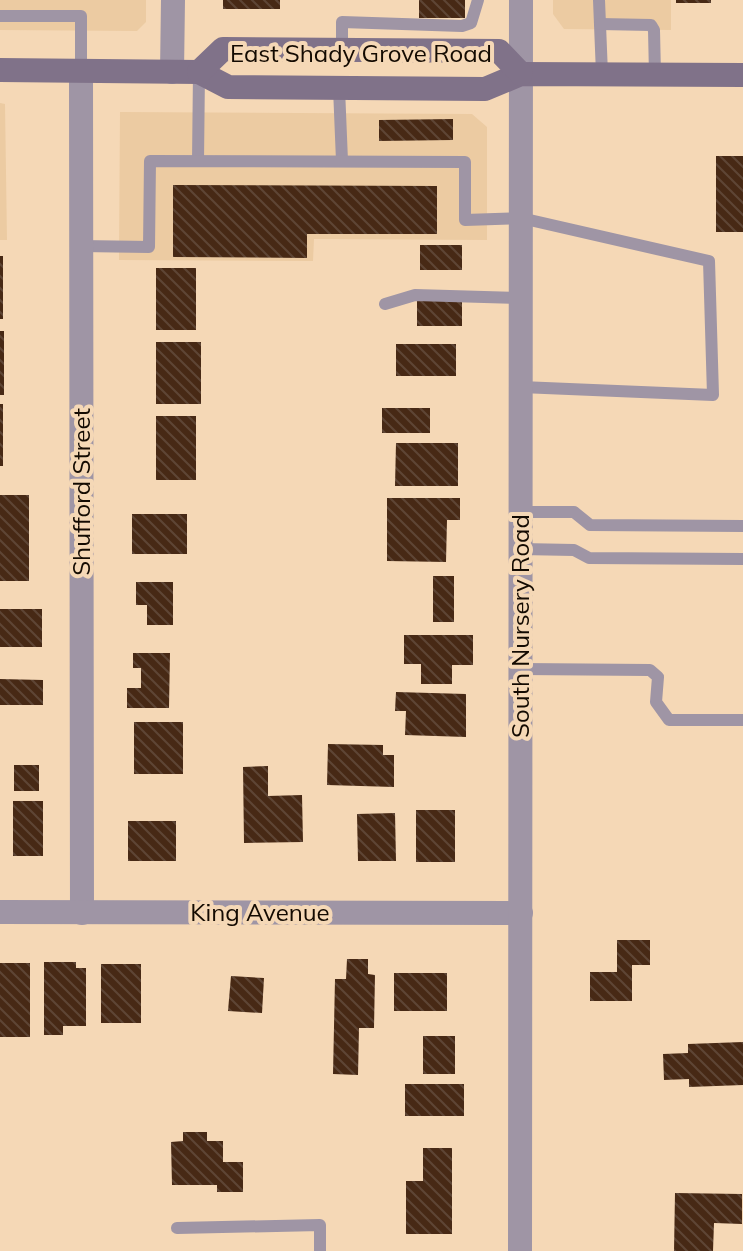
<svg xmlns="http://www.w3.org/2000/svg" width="743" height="1251" viewBox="0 0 743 1251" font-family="Mulish,sans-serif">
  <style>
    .built { fill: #eccba2 }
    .building { fill: url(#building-back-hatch) }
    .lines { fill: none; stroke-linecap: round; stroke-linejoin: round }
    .service { stroke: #9f95a5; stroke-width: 12 }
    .minor { stroke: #9f95a5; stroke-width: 24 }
    .tertiary { stroke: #9f95a5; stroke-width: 24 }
    .secondary { stroke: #807289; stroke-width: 24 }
    .labels { text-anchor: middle; stroke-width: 8; stroke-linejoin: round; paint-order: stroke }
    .street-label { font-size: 24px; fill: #130a01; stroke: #f5d8b6 }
  </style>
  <defs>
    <pattern id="building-back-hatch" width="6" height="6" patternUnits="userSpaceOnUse" patternTransform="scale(2)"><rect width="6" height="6" fill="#472915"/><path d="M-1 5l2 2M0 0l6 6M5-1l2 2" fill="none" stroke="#5e4535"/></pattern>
  </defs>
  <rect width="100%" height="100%" fill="#f5d8b6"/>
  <g class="built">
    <path d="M0,0H146V22L137,31L0,30Z"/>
    <path d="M553,0H671V30L564,29L553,14Z"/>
    <path d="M0,103L5,104L7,240H0Z"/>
    <path d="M120,112L472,114L487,127V240L314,239L313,261L119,260Z"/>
  </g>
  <g class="building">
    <rect x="223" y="0" width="57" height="9"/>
    <rect x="419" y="0" width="46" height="18"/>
    <rect x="676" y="0" width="35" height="3"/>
    <path d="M453,119V140L379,141V120Z"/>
    <rect x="716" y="156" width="27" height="76"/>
    <path d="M173,185L437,186V234H307V258L173,257Z"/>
    <rect x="420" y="245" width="42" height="25"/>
    <rect x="0" y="256" width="3" height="63"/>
    <rect x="156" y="268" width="40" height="62"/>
    <rect x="417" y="299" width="45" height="27"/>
    <rect x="0" y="331" width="4" height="64"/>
    <rect x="156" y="342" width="45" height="62"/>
    <rect x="396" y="344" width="60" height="32"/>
    <rect x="0" y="404" width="3" height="62"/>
    <rect x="382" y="408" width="48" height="25"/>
    <rect x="156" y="416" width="40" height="64"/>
    <path d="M396,443H458V486H395Z"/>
    <rect x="0" y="495" width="29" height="86"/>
    <path d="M387,498H460V520H447L446,562L387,561Z"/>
    <rect x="132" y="514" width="55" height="40"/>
    <rect x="433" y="576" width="21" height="46"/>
    <path d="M136,582H173V625H147V605H136Z"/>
    <rect x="0" y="609" width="42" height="38"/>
    <path d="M404,635H473V665H452V684H421V664H404Z"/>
    <path d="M133,653H170L169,708H127V688H141V668H133Z"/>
    <path d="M0,679L43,680V705H0Z"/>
    <path d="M396,692L466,694V737L405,735L406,711H395Z"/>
    <rect x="134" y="722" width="49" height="52"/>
    <path d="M328,744L383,745V755H394V787L327,785Z"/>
    <rect x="14" y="765" width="25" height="26"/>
    <path d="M268,766V796L302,795L303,842L244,843L243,767Z"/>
    <rect x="13" y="801" width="30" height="55"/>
    <rect x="416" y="810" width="39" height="52"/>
    <path d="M395,813L396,861H358L357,814Z"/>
    <rect x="128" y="821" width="48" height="40"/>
    <path d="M617,940H650V965H632V1001H590V972H617Z"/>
    <path d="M347,959H368V974L375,975L374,1028H359L358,1075L333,1074L335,979H346Z"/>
    <path d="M44,962H76V968H86V1026H63V1035H44Z"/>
    <rect x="0" y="963" width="30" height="74"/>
    <rect x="101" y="964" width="40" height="59"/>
    <rect x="394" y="973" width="53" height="38"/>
    <path d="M231,976L264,978L262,1013L228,1011Z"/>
    <rect x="423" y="1036" width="32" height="38"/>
    <path d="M743,1042V1085L689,1087V1079L664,1080L663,1054L688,1053V1044Z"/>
    <rect x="405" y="1084" width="59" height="32"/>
    <path d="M183,1132H207V1141H223V1162H243V1192H217V1185H172L171,1142L183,1141Z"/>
    <path d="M423,1148H452V1234H406V1181H423Z"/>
    <path d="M675,1193L742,1194V1224L714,1223L713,1251H674Z"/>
  </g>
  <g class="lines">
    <g class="service">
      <path d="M599,0L602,74"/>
      <path d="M0,16H81V71"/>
      <path d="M600,24L651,25L654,30L655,75"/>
      <path d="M342,50V22L462,26L471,23L478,0"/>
      <path d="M339,88L342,161"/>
      <path d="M198,161L199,72"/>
      <path d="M81,246L149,247L150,161L465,162V220L521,218L709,261L713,395L521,387"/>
      <path d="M385,304L415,295L521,298"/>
      <path d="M521,512H574L590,525L743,526"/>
      <path d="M521,549L574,550L589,558L743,559"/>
      <path d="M521,669L650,670L658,677L656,702L669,720H743"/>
      <path d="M177,1228L320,1225V1251"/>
    </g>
    <g class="minor">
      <path d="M81,71L82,913"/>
      <path d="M172,72L173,0"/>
      <path d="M0,912L521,913"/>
    </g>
    <path class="tertiary" d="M520,1251L521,0"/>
    <g class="secondary">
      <path d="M0,70L199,72L228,87L485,89L521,74L743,75"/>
      <path d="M199,72L223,49L499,51L521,74"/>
    </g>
  </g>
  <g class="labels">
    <g class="street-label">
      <text x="361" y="62">East Shady Grove Road</text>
      <text transform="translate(82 492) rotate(-90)" y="8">Shufford Street</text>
      <text transform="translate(521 626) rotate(-90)" y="8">South Nursery Road</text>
      <text x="260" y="921">King Avenue</text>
    </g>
  </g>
</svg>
